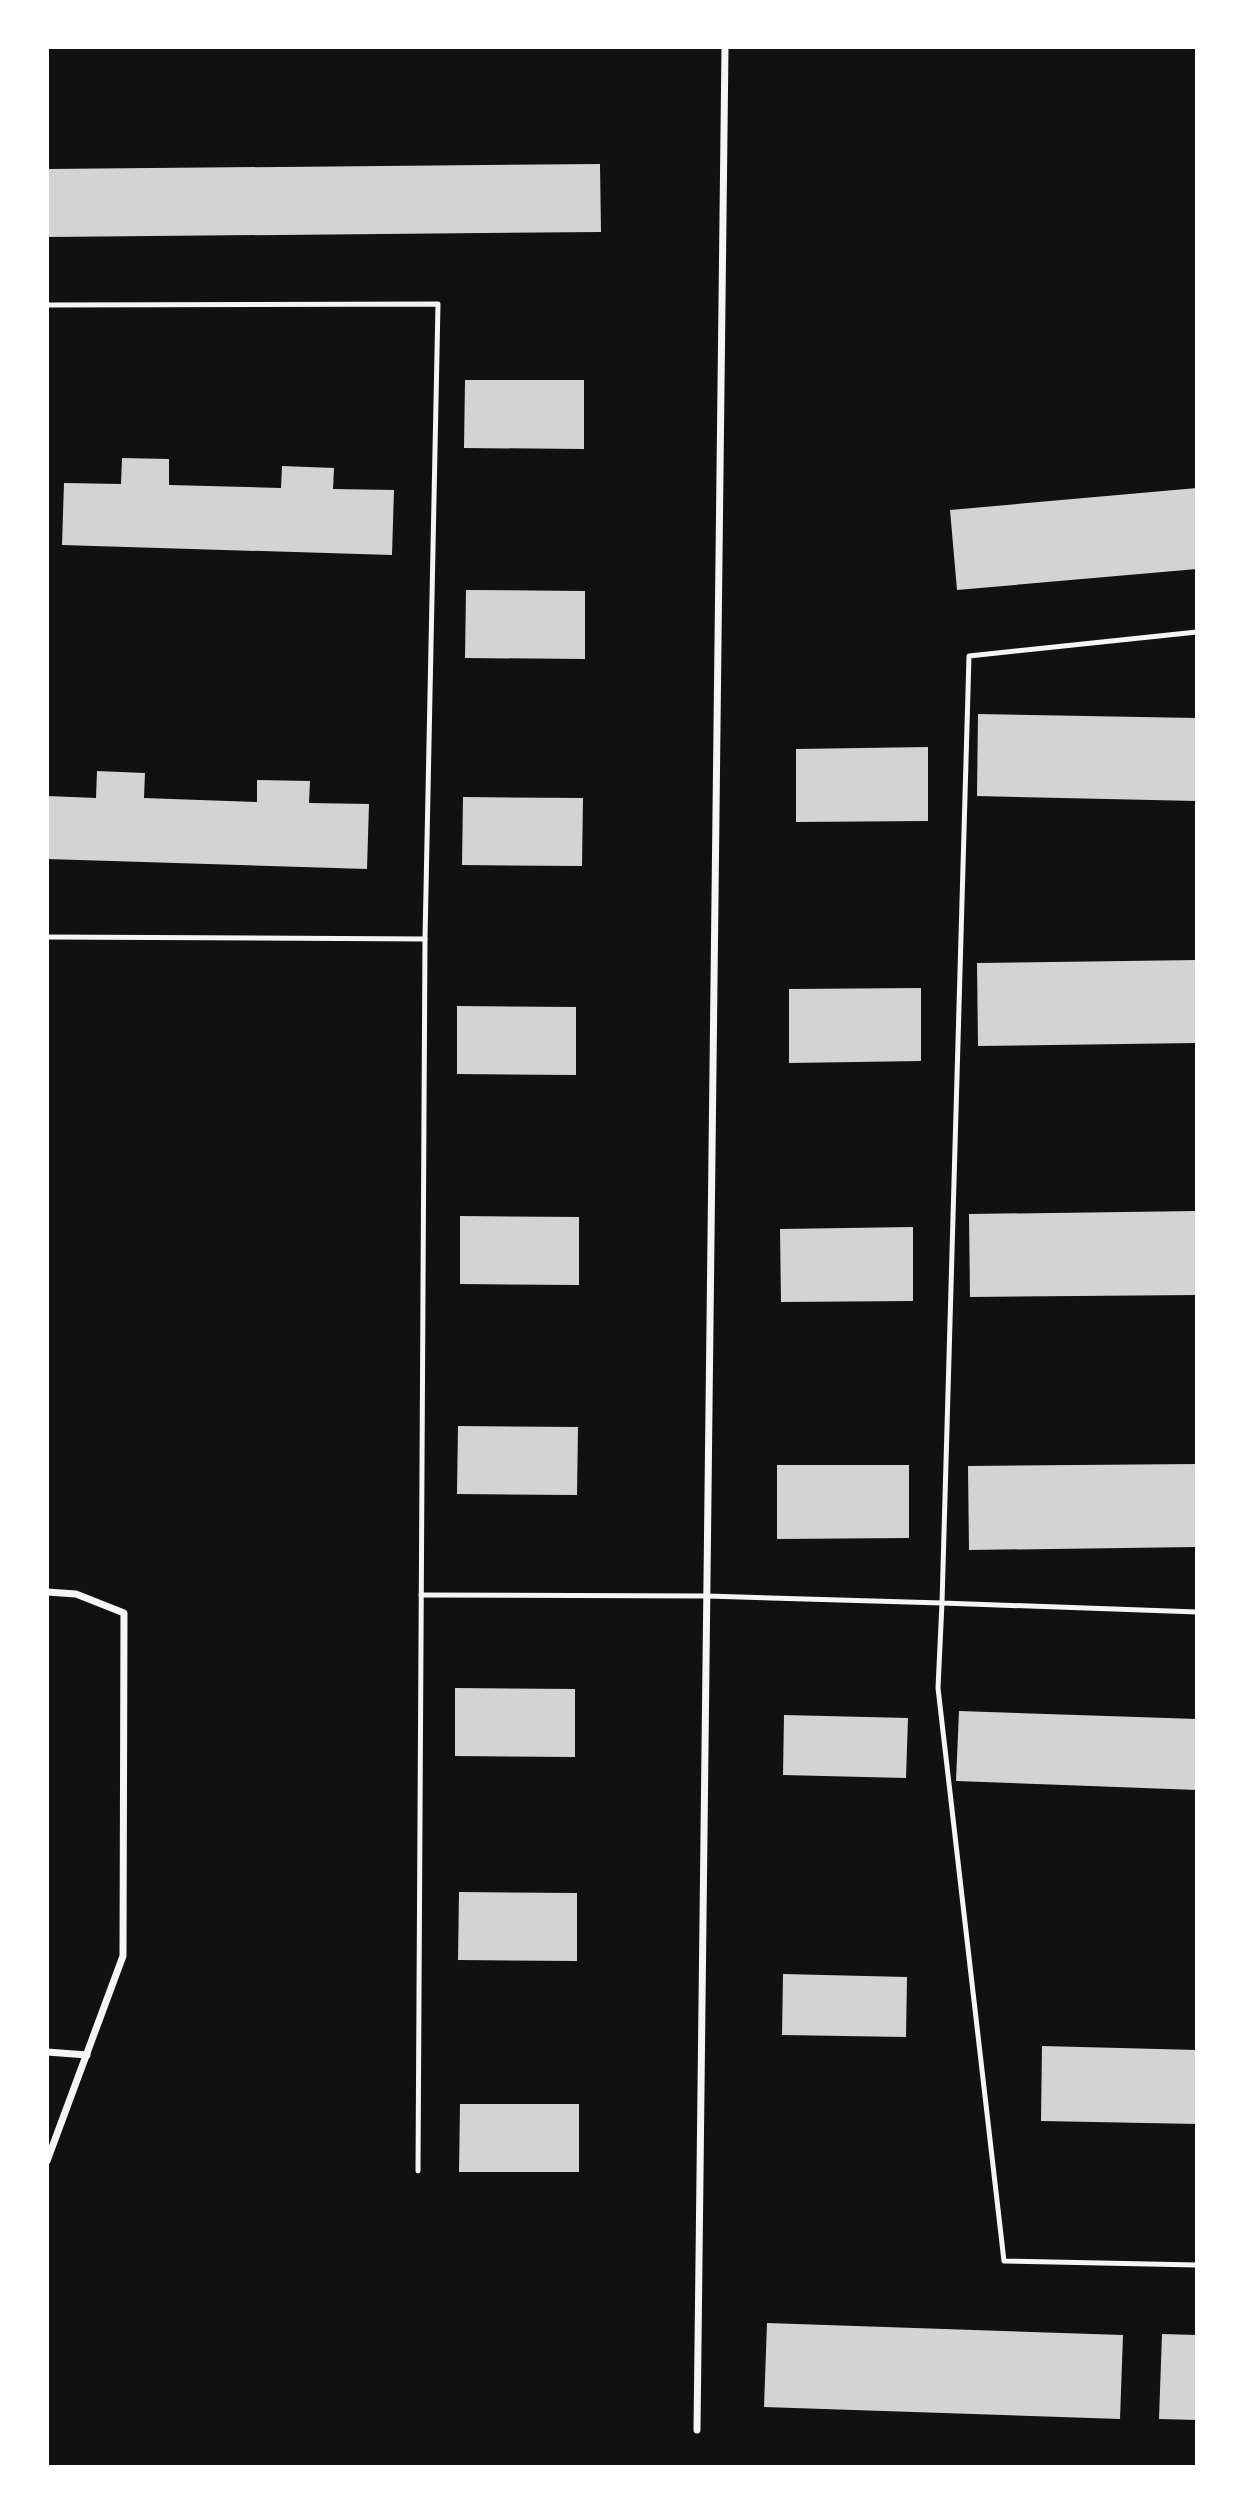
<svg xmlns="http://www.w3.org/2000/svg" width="1244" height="2514" viewBox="0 0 1244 2514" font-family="Inter,sans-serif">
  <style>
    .building { fill: #d3d3d3 }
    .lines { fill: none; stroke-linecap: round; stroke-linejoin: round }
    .service { stroke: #f5f5f5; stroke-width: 5 }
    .minor { stroke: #f5f5f5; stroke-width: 7 }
  </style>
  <rect width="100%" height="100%" fill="#111"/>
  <g class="building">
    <path d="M600,164L601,232L47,237V169Z"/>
    <path d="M465,380H584V449L464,448Z"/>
    <path d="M122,458L169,459V485L281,488L282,466L334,468L333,489L394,490L392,555L62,545L64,483L121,484Z"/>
    <path d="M1197,488V569L957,590L950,510Z"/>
    <path d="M466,590L585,591V659L465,658Z"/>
    <path d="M978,714L1197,718V801L977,796Z"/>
    <path d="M928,747V821L796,822V749Z"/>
    <path d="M97,771L145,773L144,798L257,802V780L310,781L309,803L369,804L367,869L47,859V796L96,798Z"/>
    <path d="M463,797L583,798L582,866L462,865Z"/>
    <path d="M1197,960V1043L978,1046L977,963Z"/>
    <path d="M921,988V1061L789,1063V989Z"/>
    <path d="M457,1006L576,1007V1075L457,1074Z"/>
    <path d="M1197,1211V1295L970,1297L969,1214Z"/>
    <path d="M460,1216L579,1217V1285L460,1284Z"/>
    <path d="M913,1227V1301L781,1302L780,1229Z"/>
    <path d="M458,1426L578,1427L577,1495L457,1494Z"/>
    <path d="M1197,1464V1547L969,1550L968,1466Z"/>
    <path d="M777,1465H909V1538L777,1539Z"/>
    <path d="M455,1688L575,1689V1757L455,1756Z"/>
    <path d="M959,1711L1197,1719V1790L956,1781Z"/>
    <path d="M784,1715L908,1718L906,1778L783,1775Z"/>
    <path d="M459,1892L577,1893V1961L458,1960Z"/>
    <path d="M783,1974L907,1977L906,2037L782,2035Z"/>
    <path d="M1042,2046L1197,2050V2124L1041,2121Z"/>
    <path d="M460,2104H579V2172H459Z"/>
    <path d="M767,2323L1123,2335L1120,2419L764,2407Z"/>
    <path d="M1162,2334L1197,2335V2420L1159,2419Z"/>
  </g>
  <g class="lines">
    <g class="service">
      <path d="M47,305L438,304L425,939L47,937"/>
      <path d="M1197,632L969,656L942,1603L1197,1612"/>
      <path d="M421,1595L707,1596L942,1603L938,1688L1004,2261L1197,2265"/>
      <path d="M418,2171L425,939"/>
    </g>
    <g class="minor">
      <path d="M47,1592L76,1594L124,1613L123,1956L47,2161"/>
      <path d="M47,2052L87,2055"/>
      <path d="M697,2430L725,47"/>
    </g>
  </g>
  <rect width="1244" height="2514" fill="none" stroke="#ffffff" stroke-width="98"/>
</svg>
